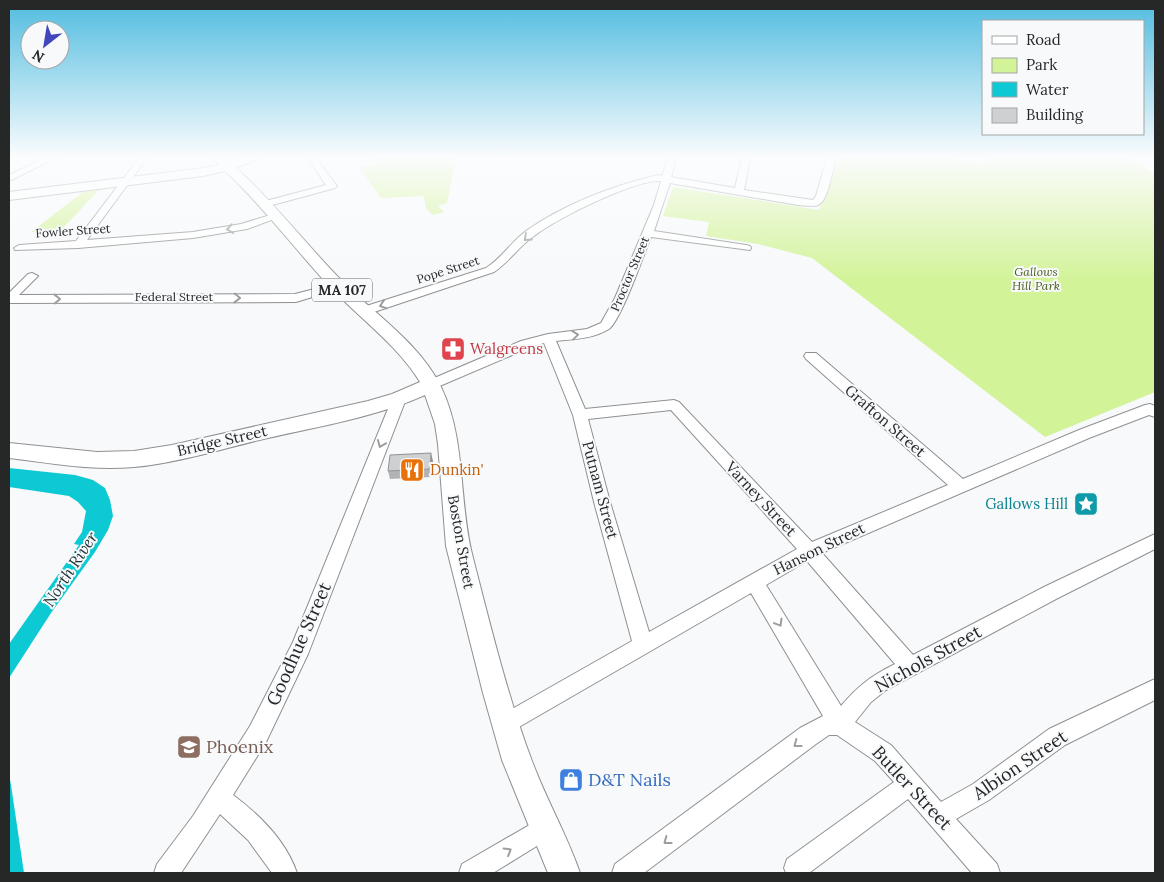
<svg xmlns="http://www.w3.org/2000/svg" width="1164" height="882" viewBox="0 0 1164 882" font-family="Lora,serif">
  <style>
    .green { fill: #d2f398 }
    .water { fill: #0cc9d3 }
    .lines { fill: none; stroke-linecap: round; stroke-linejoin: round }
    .minor-casing { stroke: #8f9092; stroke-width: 2 }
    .major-casing { stroke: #8f9092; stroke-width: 2 }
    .minor { fill: #fff; fill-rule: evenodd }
    .major { fill: #fff; fill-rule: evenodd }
    .wall { fill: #b2b3b5 }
    .shaded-wall { fill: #919293 }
    .building { fill: #cfd0d2; stroke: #919293 }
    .oneway { stroke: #9d9e9e }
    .labels { text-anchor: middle; stroke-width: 4; stroke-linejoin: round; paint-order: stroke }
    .far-street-label { font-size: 12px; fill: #262727; stroke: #f7f9fb }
    .far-park-label { font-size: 12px; font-style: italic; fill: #4a5f1c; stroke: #f7f9fb }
    .shield { fill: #f7f9fb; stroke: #656667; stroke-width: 1 }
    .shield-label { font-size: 14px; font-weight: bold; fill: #262727 }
    .health-label { font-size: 15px; fill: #be3a42; stroke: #f7f9fb; text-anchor: start }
    .street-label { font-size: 15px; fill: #262727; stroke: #f7f9fb }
    .food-label { font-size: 15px; fill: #c56008; stroke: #f7f9fb; text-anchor: start }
    .culture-label { font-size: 15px; fill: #0d838f; stroke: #f7f9fb; text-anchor: end }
    .water-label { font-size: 16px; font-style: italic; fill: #1a3335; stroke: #f7f9fb }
    .near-street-label { font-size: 18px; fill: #262727; stroke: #f7f9fb }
    .near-education-label { font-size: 18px; fill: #785e54; stroke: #f7f9fb; text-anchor: start }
    .near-shop-label { font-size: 18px; fill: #366cbe; stroke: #f7f9fb; text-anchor: start }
  </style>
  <rect width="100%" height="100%" fill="#f7f9fb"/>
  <g class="green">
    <path d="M371,158H456L447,203L438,206L444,212L433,215L426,208L424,196L381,198L359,167L376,164Z"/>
    <path d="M838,158H946L988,163V158H1128L1155,174V392L1045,437L812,258L758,244L706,236L709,222L663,216L673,187L819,210Z"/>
    <path d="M99,190L60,231L31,232L83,192Z"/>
  </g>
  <g class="water">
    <path d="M9,468L75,475L93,480L105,488L110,500L113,516L108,530L95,552L51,613L9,678V644L79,545L74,544L82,532L86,511L78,502L69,496L9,487Z"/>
    <path d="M9,774L11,785L24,873H9Z"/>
  </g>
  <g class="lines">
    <defs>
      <g id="minor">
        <path d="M45,158H56L9,181V175Z"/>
        <path d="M139,158H147L87,240L193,232L241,224L277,213L282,216L247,229L193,238L78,248L15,250L14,248L19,245L76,241Z"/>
        <path d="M308,158H316L337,186L335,188L265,207L262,206V202L326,185Z"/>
        <path d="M668,158H676L671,177L735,188L742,158H750L744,190L813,200L816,196L827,158H835C833,169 828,202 818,205C813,207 804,205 798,205L670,183L654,231L746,245L750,246L751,248L750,250L651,237C644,254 621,320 609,329C593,339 574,339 556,341L585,409L674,400L679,402L812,542L948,485L806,359L804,356L806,353H816L963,479L1079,430L1145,405L1150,404L1155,406V417L1149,415L1089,438L822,553L913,655L1044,587L1155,534V549L1056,599L886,690L871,702L855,722L891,745L941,802L973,784L1049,729L1155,679V700L1065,745L989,800L956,819L997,864L1000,873H972L908,799L809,873H786L784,868L787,859L894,782L875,761L837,735H829L816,744L644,873H612L615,864L800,728L823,716L751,593L512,731L505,735L498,731L494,724L498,717L632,641L594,502L573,415L544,343L531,347L435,388H425L423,385L425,382L521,341L548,334L587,329L601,323L615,298L654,205L661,181C635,179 556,219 534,236C519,246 509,262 494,272L368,314L364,315L358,311L360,308L486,268C502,258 511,242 526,231C565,204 612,186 658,175L662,176ZM671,410L797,549L649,632L610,502L588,419ZM807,561L895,664C871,676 858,686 841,706L766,585Z"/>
        <path d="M32,273L38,276L19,295L295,294L338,283L344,286L342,288L296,302L9,303V293L28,274Z"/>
        <path d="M399,394L404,396L406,399L308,654L266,742L233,795C260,815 286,841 297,873H272L248,840L220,814L181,873H154L157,864L193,816L250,726L293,642L392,399L394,396Z"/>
        <path d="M545,816L553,820L557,828L553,836L493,873H459L462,864Z"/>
      </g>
      <path id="major" d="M217,158H225L229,162L240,158H257L255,160L236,168C275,203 307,246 344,283C377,316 420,344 441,387C467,441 458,502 473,558C490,624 508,698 532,761C546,799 567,835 580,873H548L502,760L483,693L446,546L438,444L435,424L425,395C376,417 320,426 268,438C224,448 179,463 134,467C93,471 50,463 9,458V443L97,452L134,451L172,445L368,401L392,394L420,382C398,346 362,320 333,290C296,251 265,208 225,171L203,176L9,200V192L203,168L219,165L215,161Z"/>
    </defs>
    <use href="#minor" class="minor-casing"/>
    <use href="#major" class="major-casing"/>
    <use href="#minor" class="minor"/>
    <use href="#major" class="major"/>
  </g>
  <path class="wall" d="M433,461L432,477L390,479L388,471Z"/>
  <path class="shaded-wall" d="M431,453L433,461L432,477L430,469Z"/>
  <path class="building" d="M431,453L430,469L388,471L390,455Z"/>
  <defs><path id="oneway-chevron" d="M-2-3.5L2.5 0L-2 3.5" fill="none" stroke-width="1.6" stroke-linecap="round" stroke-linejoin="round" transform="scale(1.25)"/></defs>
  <g class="oneway">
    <use href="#oneway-chevron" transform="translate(230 229) rotate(171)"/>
    <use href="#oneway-chevron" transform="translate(527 238) rotate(138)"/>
    <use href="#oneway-chevron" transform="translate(237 298) rotate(1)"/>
    <use href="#oneway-chevron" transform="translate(57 299) rotate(-1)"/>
    <use href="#oneway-chevron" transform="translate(383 305) rotate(162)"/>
    <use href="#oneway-chevron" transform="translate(575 335) rotate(-7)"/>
    <use href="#oneway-chevron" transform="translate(381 444) rotate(112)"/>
    <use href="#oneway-chevron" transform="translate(779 623) rotate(59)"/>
    <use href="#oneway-chevron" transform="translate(797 744) rotate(143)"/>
    <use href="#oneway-chevron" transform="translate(667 841) rotate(143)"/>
    <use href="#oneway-chevron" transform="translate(508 851) rotate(-31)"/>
  </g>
  <linearGradient id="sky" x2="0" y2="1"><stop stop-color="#50bce0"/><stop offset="0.56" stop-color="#fbfcfd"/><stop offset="1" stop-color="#fbfcfd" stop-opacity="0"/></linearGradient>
  <rect width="1164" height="281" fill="url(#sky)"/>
  <defs>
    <symbol id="pharmacy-square" viewBox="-11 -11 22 22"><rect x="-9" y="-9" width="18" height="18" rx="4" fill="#e0444e" stroke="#f7f9fb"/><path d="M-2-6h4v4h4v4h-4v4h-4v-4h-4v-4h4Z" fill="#fff"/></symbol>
    <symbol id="restaurant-square" viewBox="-11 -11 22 22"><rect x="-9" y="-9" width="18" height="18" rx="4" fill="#e8710a" stroke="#f7f9fb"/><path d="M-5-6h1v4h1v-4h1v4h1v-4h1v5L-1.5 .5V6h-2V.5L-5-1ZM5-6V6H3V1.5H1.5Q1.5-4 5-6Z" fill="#fff"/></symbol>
    <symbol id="sight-square" viewBox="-11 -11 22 22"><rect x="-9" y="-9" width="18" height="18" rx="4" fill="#0f9aa8" stroke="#f7f9fb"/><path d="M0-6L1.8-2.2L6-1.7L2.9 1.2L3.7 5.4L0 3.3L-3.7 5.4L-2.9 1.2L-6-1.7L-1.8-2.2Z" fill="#fff"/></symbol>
    <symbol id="school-square" viewBox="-11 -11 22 22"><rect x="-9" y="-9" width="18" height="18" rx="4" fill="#8d6e63" stroke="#f7f9fb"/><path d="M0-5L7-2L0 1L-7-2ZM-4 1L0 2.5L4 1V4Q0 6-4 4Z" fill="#fff"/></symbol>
    <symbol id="shop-square" viewBox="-11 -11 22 22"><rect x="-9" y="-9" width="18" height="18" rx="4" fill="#3f7fe0" stroke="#f7f9fb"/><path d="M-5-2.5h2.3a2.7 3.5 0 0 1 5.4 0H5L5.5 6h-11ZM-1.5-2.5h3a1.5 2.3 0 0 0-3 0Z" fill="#fff"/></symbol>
  </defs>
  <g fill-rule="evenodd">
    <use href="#pharmacy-square" x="439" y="335" width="28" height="28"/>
    <use href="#restaurant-square" x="398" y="456" width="28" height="28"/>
    <use href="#sight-square" x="1072" y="490" width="28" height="28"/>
    <use href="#school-square" x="175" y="733" width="28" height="28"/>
    <use href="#shop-square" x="557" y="766" width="28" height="28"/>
  </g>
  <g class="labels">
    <g class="far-street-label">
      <text transform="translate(73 231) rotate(-4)" y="4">Fowler Street</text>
      <text transform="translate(448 270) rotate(-18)" y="4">Pope Street</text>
      <text transform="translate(630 274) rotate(-67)" y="4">Proctor Street</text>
      <text x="174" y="301">Federal Street</text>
    </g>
    <g class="far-park-label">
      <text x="1036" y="276">Gallows<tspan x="1036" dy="14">Hill Park</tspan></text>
    </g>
    <rect class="shield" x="312" y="278.5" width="60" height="23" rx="4"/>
    <g class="shield-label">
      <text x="342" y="295">MA 107</text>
    </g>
    <g class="health-label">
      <text x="470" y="354">Walgreens</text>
    </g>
    <g class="street-label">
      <text transform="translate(885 421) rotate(41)" y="5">Grafton Street</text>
      <text transform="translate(222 441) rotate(-13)" y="5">Bridge Street</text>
      <text transform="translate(600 490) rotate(75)" y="5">Putnam Street</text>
      <text transform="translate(761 499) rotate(47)" y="5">Varney Street</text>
      <text transform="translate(461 542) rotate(80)" y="5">Boston Street</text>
      <text transform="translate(819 549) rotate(-26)" y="5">Hanson Street</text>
    </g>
    <g class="food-label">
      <text x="430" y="475">Dunkin'</text>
    </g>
    <g class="culture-label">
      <text x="1068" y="509">Gallows Hill</text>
    </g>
    <g class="water-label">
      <text transform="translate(70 569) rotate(-57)" y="6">North River</text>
    </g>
    <g class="near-street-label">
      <text transform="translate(299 644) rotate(-66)" y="6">Goodhue Street</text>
      <text transform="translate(928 659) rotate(-29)" y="6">Nichols Street</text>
      <text transform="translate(1020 765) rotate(-34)" y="6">Albion Street</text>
      <text transform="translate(912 788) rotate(47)" y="6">Butler Street</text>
    </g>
    <g class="near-education-label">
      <text x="206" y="753">Phoenix</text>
    </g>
    <g class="near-shop-label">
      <text x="588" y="786">D&amp;T Nails</text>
    </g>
  </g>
  <rect width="1164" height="882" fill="none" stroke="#262727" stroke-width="20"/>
  <rect x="982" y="20" width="162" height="115" fill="#f7f9fb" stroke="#a3a5a6"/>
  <rect x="992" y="36" width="25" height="8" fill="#ffffff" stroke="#a3a5a6"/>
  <text x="1026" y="45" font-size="15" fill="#262727">Road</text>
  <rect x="992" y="58" width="25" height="15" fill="#d2f398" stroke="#a3a5a6"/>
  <text x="1026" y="70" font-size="15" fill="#262727">Park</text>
  <rect x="992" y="82" width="25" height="15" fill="#0cc9d3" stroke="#a3a5a6"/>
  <text x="1026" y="95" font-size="15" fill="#262727">Water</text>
  <rect x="992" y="108" width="25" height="15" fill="#cfd0d2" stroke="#a3a5a6"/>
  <text x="1026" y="120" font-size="15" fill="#262727">Building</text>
  <g transform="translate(45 45) rotate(211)"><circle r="24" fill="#f7f9fb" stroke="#a3a5a6"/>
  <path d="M0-4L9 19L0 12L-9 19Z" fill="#4046bb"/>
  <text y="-8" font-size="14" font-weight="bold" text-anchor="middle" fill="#262727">N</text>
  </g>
</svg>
